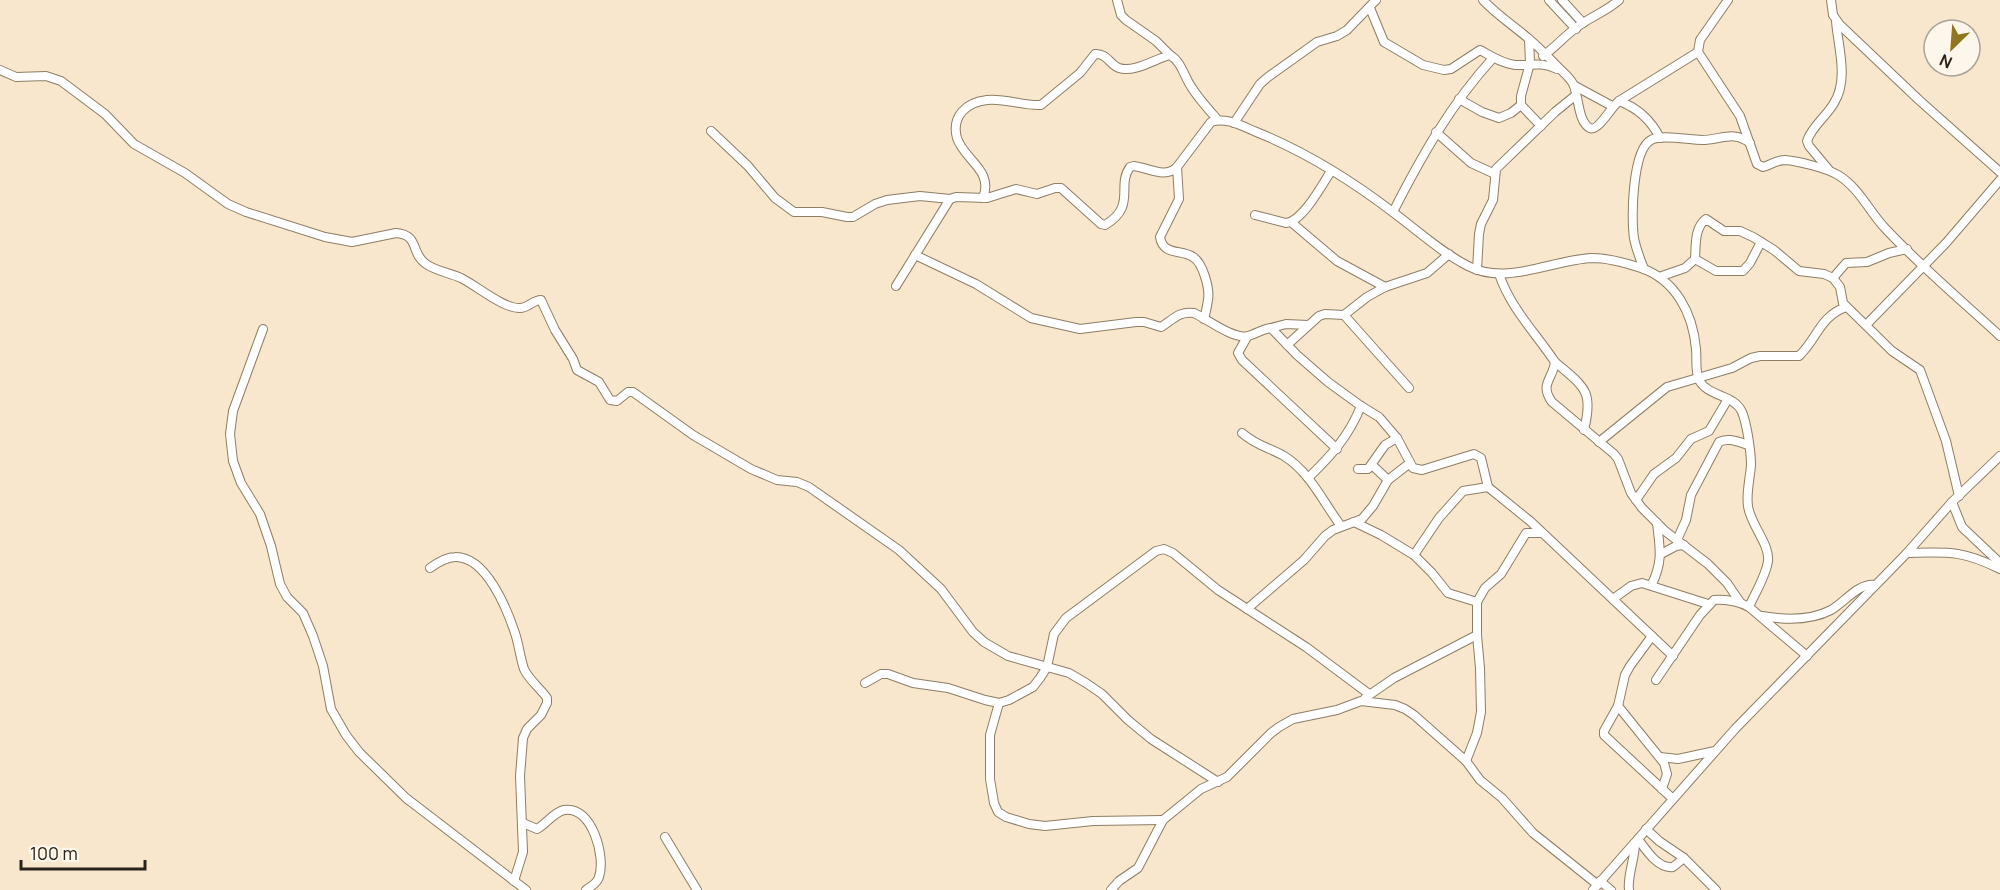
<svg xmlns="http://www.w3.org/2000/svg" width="2000" height="890" viewBox="0 0 2000 890" font-family="Manrope,sans-serif">
  <style>
    .lines { fill: none; stroke-linecap: round; stroke-linejoin: round }
    .minor-casing { stroke: #8d7e66; stroke-width: 10 }
    .minor { stroke: #fff; stroke-width: 8 }
  </style>
  <rect width="100%" height="100%" fill="#f8e7cc"/>
  <g class="lines">
    <defs>
      <g id="minor">
        <path d="M1117,0L1121,15L1126,20L1156,41L1170,55"/>
        <path d="M1483,0C1497,15 1514,26 1529,39C1540,48 1549,58 1559,68C1564,73 1568,76 1572,82C1579,92 1577,122 1590,128C1598,132 1611,107 1619,101L1698,52"/>
        <path d="M1549,0L1576,29"/>
        <path d="M1562,0L1583,23"/>
        <path d="M1728,0L1700,40L1698,52L1740,116L1757,164L1763,167C1770,165 1777,160 1785,160C1798,161 1826,168 1838,175C1858,187 1868,209 1883,226C1919,265 1961,300 2000,336"/>
        <path d="M1831,0L1833,15L1840,25L1919,100L2000,172"/>
        <path d="M1370,8L1384,42L1423,65L1444,70L1451,69L1480,50C1491,56 1501,63 1515,65C1532,66 1539,61 1557,69"/>
        <path d="M1529,39L1530,63L1521,96V105L1541,126"/>
        <path d="M1543,56C1557,46 1569,31 1583,23C1595,15 1608,10 1619,0"/>
        <path d="M0,70L16,77L46,76L61,81L105,114L134,144L185,173L228,204L246,212L325,237L352,242L396,233C420,235 410,253 426,264C436,271 450,273 461,278C477,286 504,309 520,308C528,308 533,300 541,300L555,330L573,359L577,370L599,382L610,400L617,401L628,392H633L693,435L751,469L777,480L797,482L809,487L899,550L941,589L973,632L984,642L1008,656L1069,673L1086,683L1102,694L1128,720L1151,739L1218,782"/>
        <path d="M1575,86L1612,106"/>
        <path d="M1459,99L1482,112L1499,118L1511,113L1521,105"/>
        <path d="M1619,101C1638,108 1651,120 1660,138"/>
        <path d="M1234,123L1260,84L1268,77L1317,42L1337,36L1347,30L1376,0"/>
        <path d="M711,131L748,166L775,198L794,212H822L847,217H853L875,204L887,200L920,196L950,199"/>
        <path d="M1436,132L1471,163L1495,174"/>
        <path d="M1177,167L1179,199L1160,237C1163,256 1181,249 1193,257C1203,263 1210,289 1208,300C1207,306 1206,312 1204,319"/>
        <path d="M1829,170L1809,146L1807,141C1812,126 1826,117 1834,103C1849,79 1838,47 1836,21"/>
        <path d="M983,198C994,170 964,160 957,138C951,116 967,102 987,100C1005,98 1023,106 1041,105L1080,73L1095,54C1107,53 1110,65 1119,68C1134,73 1155,59 1170,55C1182,62 1184,77 1192,88C1199,99 1208,109 1217,119"/>
        <path d="M1393,212C1421,157 1451,104 1493,58"/>
        <path d="M1255,215L1286,223C1303,221 1322,185 1331,171"/>
        <path d="M1291,222L1337,261L1385,287"/>
        <path d="M915,255L976,284L1031,318L1080,329L1136,322H1144L1161,327C1173,320 1178,311 1194,313C1207,319 1234,340 1248,336C1256,334 1262,329 1271,328L1297,355L1328,382L1361,406L1379,417L1397,438L1413,468L1422,470L1474,454L1481,458L1488,487L1530,521L1673,656"/>
        <path d="M1695,259C1696,246 1694,228 1706,219L1724,231H1740L1753,237L1774,250L1799,271L1824,274L1833,278L1840,287L1843,303L1892,351L1920,370L1946,441L1959,496"/>
        <path d="M1644,269C1640,259 1636,249 1634,238C1631,219 1632,150 1651,140C1661,134 1689,140 1702,140C1720,140 1734,130 1750,143"/>
        <path d="M1477,270L1479,234L1481,224L1493,200L1496,169L1555,112L1576,95"/>
        <path d="M1499,274C1511,309 1535,332 1555,362C1553,379 1539,384 1552,402L1614,454L1618,459L1631,493L1642,508L1665,531L1708,564L1727,583L1740,602"/>
        <path d="M1659,277L1685,268L1695,259L1716,271H1743L1750,263L1761,242"/>
        <path d="M1833,278L1846,263L1867,262L1889,253L1907,249"/>
        <path d="M896,286L950,199L956,197L987,198L1016,189L1037,194L1055,188H1061L1101,224L1105,225C1137,206 1116,186 1130,167L1134,166C1149,168 1165,179 1177,167L1211,122C1225,117 1240,125 1254,131C1304,151 1351,180 1394,213C1418,231 1441,252 1468,266C1507,286 1551,260 1592,258C1608,258 1626,263 1641,268C1676,280 1693,314 1696,349C1697,359 1695,371 1699,380C1708,397 1734,394 1742,412C1747,424 1751,452 1751,465C1750,479 1746,493 1748,506C1750,524 1770,544 1768,561C1766,576 1755,593 1749,607"/>
        <path d="M1344,315L1409,388"/>
        <path d="M1866,325L1946,243L2000,180"/>
        <path d="M1271,328L1286,324L1308,325"/>
        <path d="M263,329L233,411L230,434L233,461L241,483L260,514L271,546L280,584L287,597L303,613L313,636L323,666L331,709L346,735L359,752L406,798L526,890"/>
        <path d="M1247,337L1238,353L1242,360L1337,449"/>
        <path d="M1287,345L1319,316L1325,314L1344,315L1367,297L1385,287L1427,273L1449,254"/>
        <path d="M1555,362C1584,387 1594,390 1584,430"/>
        <path d="M1242,433C1257,446 1268,447 1284,456C1310,472 1323,502 1341,526"/>
        <path d="M1599,442L1667,387L1732,368L1751,358L1760,356H1799C1818,338 1819,317 1846,307"/>
        <path d="M1372,465L1388,480"/>
        <path d="M1358,469H1368L1385,445L1397,438"/>
        <path d="M1308,478C1331,456 1349,436 1361,406"/>
        <path d="M1636,500L1654,474L1676,458L1691,439L1709,431L1728,399"/>
        <path d="M1952,502L1962,527L2000,563"/>
        <path d="M1354,522L1381,535L1414,555L1432,573L1448,593L1477,602"/>
        <path d="M1677,540L1686,520L1691,495L1719,442C1728,437 1738,442 1749,445"/>
        <path d="M1907,553C1948,552 1962,550 2000,569"/>
        <path d="M1661,554L1676,546L1684,545"/>
        <path d="M1414,555L1439,518L1463,491L1488,487"/>
        <path d="M430,568C437,563 446,557 455,557C486,556 507,609 515,633C519,645 520,657 524,669C529,680 540,688 547,698V703L541,715L527,729L523,738L520,776L523,852L514,881"/>
        <path d="M1652,584C1663,561 1660,549 1657,523"/>
        <path d="M1613,599L1631,586L1642,583L1708,604"/>
        <path d="M1247,609L1304,560L1325,536L1333,530L1362,519L1373,506L1388,480L1410,463"/>
        <path d="M1762,616C1785,620 1810,621 1831,610C1845,602 1858,583 1875,585"/>
        <path d="M1652,636L1630,666L1625,675L1618,706L1604,731V735L1673,799"/>
        <path d="M1656,680L1700,615L1714,600C1727,599 1738,601 1749,607L1807,656"/>
        <path d="M865,683L881,674H888L913,683L948,688L985,700L999,703L1009,700L1033,687L1040,678L1047,667L1054,634L1066,618L1156,551L1164,549L1173,553L1218,590L1306,647L1369,694"/>
        <path d="M1365,698L1394,678L1477,635"/>
        <path d="M999,703L990,735V779L994,803L998,812L1006,817L1029,824L1045,826L1093,821L1163,820"/>
        <path d="M1618,706L1664,763L1667,774L1662,789"/>
        <path d="M1660,757L1678,759L1715,751"/>
        <path d="M1466,761L1477,733L1481,712L1480,668L1477,635V602L1485,588L1501,574L1526,533H1541"/>
        <path d="M523,823L537,829C546,824 554,812 564,810C592,805 606,857 599,877C597,884 591,886 586,890"/>
        <path d="M1646,829L1659,841L1684,858L1716,890"/>
        <path d="M665,837L697,890"/>
        <path d="M1638,839C1646,850 1658,869 1673,867L1684,858"/>
        <path d="M1600,881L1611,890"/>
        <path d="M1111,890L1119,881L1138,868L1163,820L1201,789L1227,777L1271,733L1279,727L1293,719L1337,710L1361,701L1395,705L1405,709L1414,715L1466,761L1480,780L1502,798L1533,833L1598,885"/>
        <path d="M1593,890L1735,729L1907,553L1952,502L2000,456"/>
        <path d="M1629,890C1627,876 1635,859 1635,843"/>
      </g>
    </defs>
    <use href="#minor" class="minor-casing"/>
    <use href="#minor" class="minor"/>
  </g>
  <g transform="translate(1952 48) rotate(205)"><circle r="28" fill="#fcf6eb" stroke="#a8a297" stroke-width="1.5"/>
  <path d="M0-4.5L10 22L0 15L-10 22Z" fill="#90771d"/>
  <text y="-9" font-size="16" font-weight="bold" text-anchor="middle" fill="#292319">N</text>
  </g>
  <path d="M21 860v9h124v-9" fill="none" stroke="#292319" stroke-width="3"/>
  <text x="30" y="860" font-size="18" fill="#292319" stroke="#fcf6eb" stroke-width="4.5" paint-order="stroke">100 m</text>
</svg>
